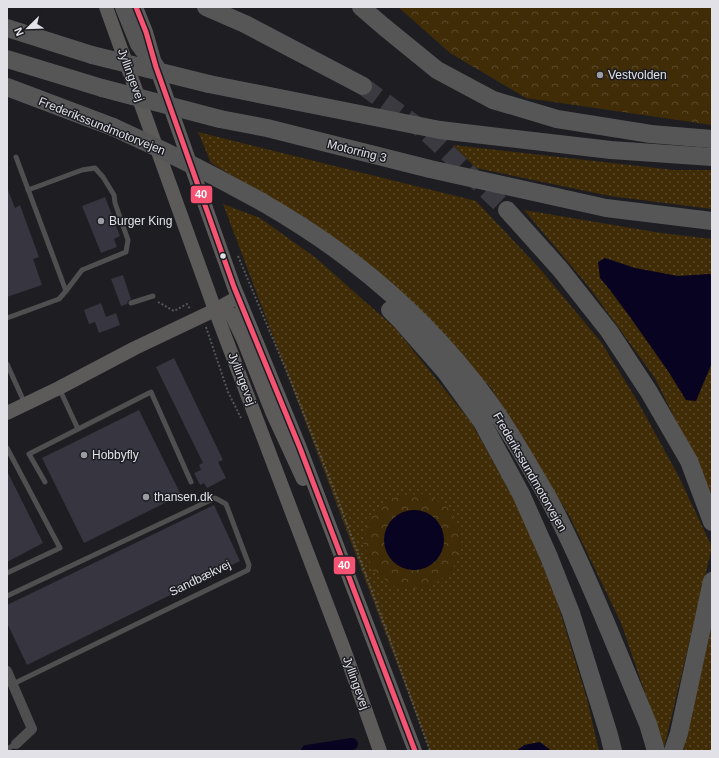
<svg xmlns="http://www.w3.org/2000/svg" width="719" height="758" viewBox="0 0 719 758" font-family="Helvetica,sans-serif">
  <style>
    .grass { fill: url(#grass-dots) }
    .forest { fill: url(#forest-crowns); fill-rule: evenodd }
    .water { fill: #080321 }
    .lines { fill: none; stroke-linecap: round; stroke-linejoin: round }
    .canal { stroke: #080321; stroke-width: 12 }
    .building { fill: #363540 }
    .highway-tunnel { stroke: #3a3a40; stroke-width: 18; stroke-dasharray: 18 9; stroke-linecap: butt }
    .path { stroke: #565657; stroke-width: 2; stroke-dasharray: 2 2; stroke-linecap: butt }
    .lane { stroke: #504f4f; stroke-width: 5 }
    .street { stroke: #504f4f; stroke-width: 10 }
    .secondary { stroke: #5c5b5a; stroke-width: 14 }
    .highway { stroke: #575657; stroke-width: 18 }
    .highway-bridge { stroke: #575657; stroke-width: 18 }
    .bus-1-casing { stroke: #1c1c23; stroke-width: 8 }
    .bus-1 { stroke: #f65372; stroke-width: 5 }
    .poi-dot { fill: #9c9ca2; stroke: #1c1c23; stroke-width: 1.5 }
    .bus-dot { fill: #e1e1e7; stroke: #1c1c23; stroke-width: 1.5 }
    .labels { text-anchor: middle; stroke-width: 3; stroke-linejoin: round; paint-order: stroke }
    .street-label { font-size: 12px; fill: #e1e1e7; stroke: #1c1c23 }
    .poi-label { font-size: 12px; fill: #e1e1e7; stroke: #1c1c23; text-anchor: start }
    .line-badge { stroke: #1c1c23; stroke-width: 1.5 }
    .badge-label { font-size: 11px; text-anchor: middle; font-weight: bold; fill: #fff }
  </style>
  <defs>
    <pattern id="grass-dots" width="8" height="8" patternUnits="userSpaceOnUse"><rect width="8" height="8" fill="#402d08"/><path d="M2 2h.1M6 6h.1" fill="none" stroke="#5b4b2c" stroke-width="1.8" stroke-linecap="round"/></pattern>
    <pattern id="forest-crowns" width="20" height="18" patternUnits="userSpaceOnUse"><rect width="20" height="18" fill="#402d08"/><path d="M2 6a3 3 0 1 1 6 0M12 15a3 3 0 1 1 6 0" fill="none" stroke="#5b4b2c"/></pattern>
  </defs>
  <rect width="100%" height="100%" fill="#1d1d22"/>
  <g class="grass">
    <path d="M198,132L476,201L541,270L601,342L638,402L678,475L712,547L664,748L621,623L570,517L491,388L391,282L295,213L211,163Z"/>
    <path d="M453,145L674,170H712V209L610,196L476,168Z"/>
    <path d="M223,204L260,218L316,258L395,328L471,422L517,505L555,595L587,699L599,751H430Z"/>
    <path d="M524,210L661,233L712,239V495L655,378L589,287Z"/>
    <path d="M712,624V751H683Z"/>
  </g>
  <g class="forest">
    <path d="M398,7H712V125L526,98L450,53Z"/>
    <path d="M427,494L452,511L462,540L453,570L429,588L398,589L373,571L363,542L372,513L396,495ZM408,510L424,511L437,520L444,534V550L435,563L420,571L405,570Z"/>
  </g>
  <g class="water">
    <path d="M605,258L635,268L678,276L709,274L712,275V363L696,401L686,400L668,371L630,317L610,290L600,278L598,262Z"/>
    <circle cx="414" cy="540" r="30"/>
    <path d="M540,742L552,751H516L524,745Z"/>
  </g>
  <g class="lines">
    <path class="canal" d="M307,751L352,744"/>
  </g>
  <g class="building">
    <path d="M7,190H8L15,208L20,205L39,257L33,259L42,285L7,297Z"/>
    <path d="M105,197L120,236L114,239L117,247L101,253L82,206Z"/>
    <path d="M123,275L131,299L128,301L127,304L121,306L111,279Z"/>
    <path d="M101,303L106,317L116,313L120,325L99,333L95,322L89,324L84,310Z"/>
    <path d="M174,358L223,460L218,462L226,478L207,488L204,483L200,485L194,473L201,470L199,465L203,463L156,367Z"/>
    <path d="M139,410L181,495L84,543L42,458Z"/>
    <path d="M7,471L43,543L7,562Z"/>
    <path d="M214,505L240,561L27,665L7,623V605Z"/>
  </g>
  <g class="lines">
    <path class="highway-tunnel" d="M363,86L427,133L507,210"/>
    <g class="path">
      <path d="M238,256L292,384L335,492L389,637L430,751"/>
      <path d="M158,302L174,311L187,304L190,309"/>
      <path d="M206,327L228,392L241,418"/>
    </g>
    <g class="lane">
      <path d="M28,190L82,170L95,168L103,177L114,195L115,203L128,240L126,252L82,270L66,291"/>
      <path d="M131,303L153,296"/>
      <path d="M7,318L59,299L66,291L16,157"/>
      <path d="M7,364L25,404"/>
      <path d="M59,388L78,429"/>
      <path d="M7,448L60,548L7,573"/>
      <path d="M45,482L29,454L151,392L191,482"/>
      <path d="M7,596L215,498L226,504L249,565L248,570L13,684"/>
      <path d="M7,749L16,744"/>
    </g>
    <path class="street" d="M7,671L32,729L16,744"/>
    <g class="secondary">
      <path d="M106,7L215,310L345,652L380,751"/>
      <path d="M136,7L146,32L156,67L234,287L300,448L415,751"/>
      <path d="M215,310H224L231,314L243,339L272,412L303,479"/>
      <path d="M7,413L59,388L135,348L215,310L238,297"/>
    </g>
    <g class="highway">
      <path d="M124,7L139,44L156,67"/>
      <path d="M206,7L245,24L363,86"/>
      <path d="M361,7L383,26L437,70L493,100L557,119L651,134L712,139"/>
      <path d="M7,28L92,55"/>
      <path d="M7,59L102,88"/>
      <path d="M209,84L440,130L611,150L712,157"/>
      <path d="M7,87L113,127"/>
      <path d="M220,119L267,128L430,169L606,208L712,221"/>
      <path d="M262,202C293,220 323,239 351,261C402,300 451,350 489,402C505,424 519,448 533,472C540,484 547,495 553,507C589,577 617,651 648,724L656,751"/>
      <path d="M507,210L560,269L609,331L649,392L689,461L712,522"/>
      <path d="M390,310L402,322L445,371L482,422L521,494L549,557L571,613L609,735L613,751"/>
      <path d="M673,751L679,733L712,581"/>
    </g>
    <g class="highway-bridge">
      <path d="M92,55L209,84"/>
      <path d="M102,88L220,119"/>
      <path d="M113,127C164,150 213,175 262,202"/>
    </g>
    <defs>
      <path id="bus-1" d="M136,7L146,32L156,67L234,287L300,448L415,751"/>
    </defs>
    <use href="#bus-1" class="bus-1-casing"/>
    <use href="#bus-1" class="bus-1"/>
  </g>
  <g class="poi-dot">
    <circle cx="600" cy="75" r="4"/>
    <circle cx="101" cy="221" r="4"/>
    <circle cx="84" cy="455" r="4"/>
    <circle cx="146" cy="497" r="4"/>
  </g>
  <circle class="bus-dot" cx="223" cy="256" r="3.5"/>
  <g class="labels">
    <g class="street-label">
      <text transform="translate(131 75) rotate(70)" y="4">Jyllingevej</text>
      <text transform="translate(102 126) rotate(22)" y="4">Frederikssundmotorvejen</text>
      <text transform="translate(357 151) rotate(14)" y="4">Motorring 3</text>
      <text transform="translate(242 379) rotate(69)" y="4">Jyllingevej</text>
      <text transform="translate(530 472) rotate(60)" y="4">Frederikssundmotorvejen</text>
      <text transform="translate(200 578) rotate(-26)" y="4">Sandbækvej</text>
      <text transform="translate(356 683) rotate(70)" y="4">Jyllingevej</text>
    </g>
    <g class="poi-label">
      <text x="608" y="79">Vestvolden</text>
      <text x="109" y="225">Burger King</text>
      <text x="92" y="459">Hobbyfly</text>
      <text x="154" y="501">thansen.dk</text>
    </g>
  </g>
  <g class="line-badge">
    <rect x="190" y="185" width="23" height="19" rx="4" fill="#f65372"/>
    <rect x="333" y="556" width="23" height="19" rx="4" fill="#f65372"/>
  </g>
  <g class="badge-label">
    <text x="201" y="198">40</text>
    <text x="344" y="569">40</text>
  </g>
  <rect width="719" height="758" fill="none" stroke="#e1e1e7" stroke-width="16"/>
  <g transform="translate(28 28) rotate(247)" stroke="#1c1c23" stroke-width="3" paint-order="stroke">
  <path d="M0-3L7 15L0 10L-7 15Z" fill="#e1e1e7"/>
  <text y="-6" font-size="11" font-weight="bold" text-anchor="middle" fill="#e1e1e7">N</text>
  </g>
</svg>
